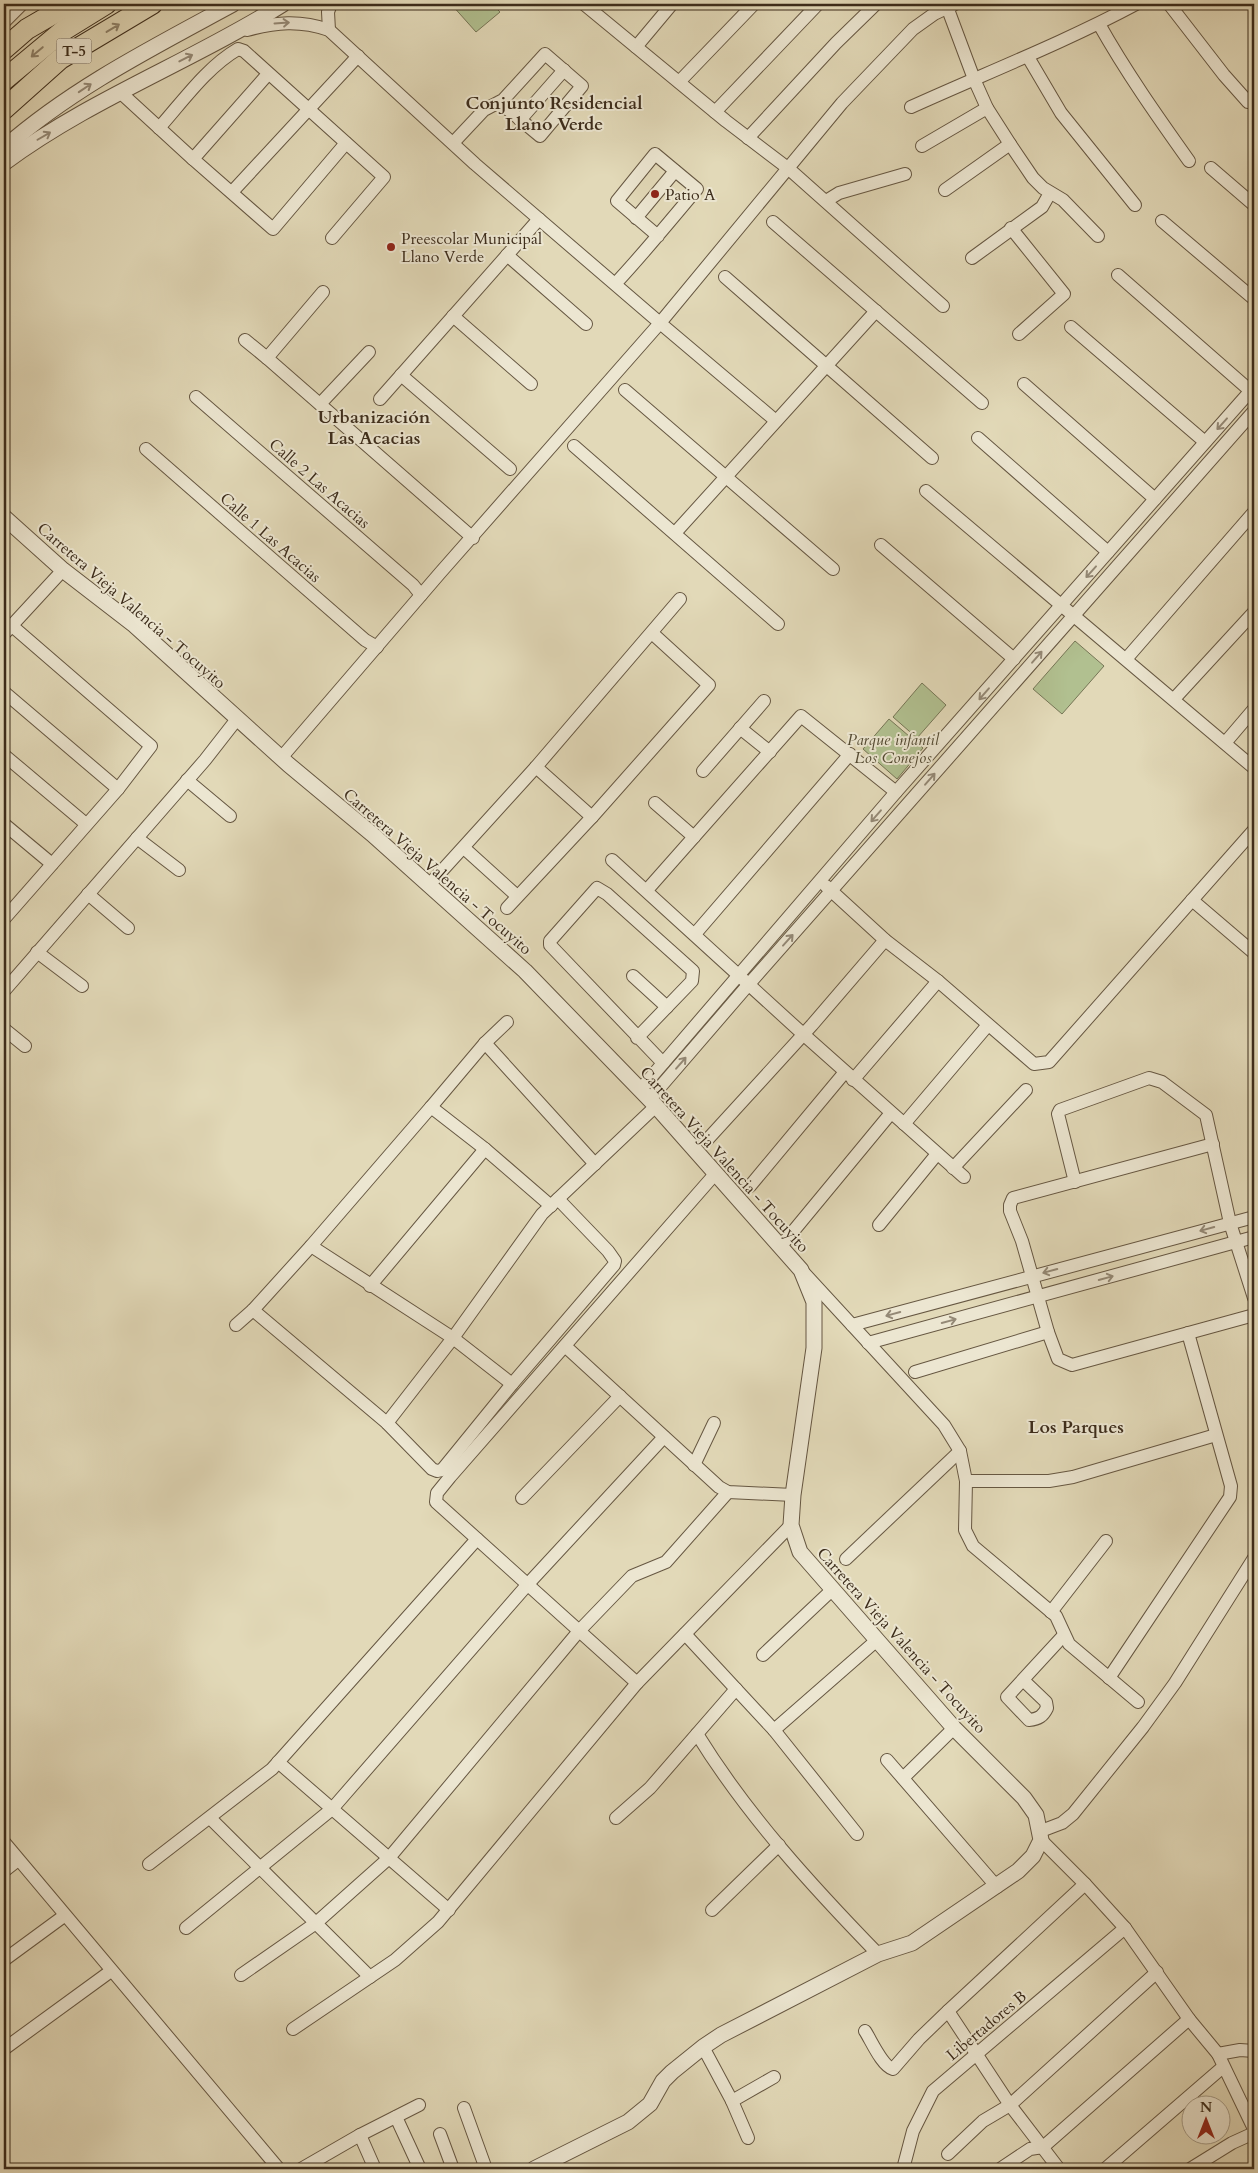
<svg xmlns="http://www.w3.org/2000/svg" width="1258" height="2173" viewBox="0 0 1258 2173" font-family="Cardo,serif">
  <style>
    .green { fill: #b1c090; stroke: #767656 }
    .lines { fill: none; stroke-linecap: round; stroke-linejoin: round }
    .minor-casing { stroke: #665742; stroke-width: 14 }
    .tertiary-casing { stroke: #665742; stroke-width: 17 }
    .trunk-casing { stroke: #3c2c1b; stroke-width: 22 }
    .minor { stroke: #ece6d1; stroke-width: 12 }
    .tertiary { stroke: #ece6d1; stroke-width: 15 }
    .trunk { stroke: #e2d9b8; stroke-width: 20 }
    .oneway { stroke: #948976 }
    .oneway2 { stroke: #8f826a }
    .poi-dot { fill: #8f2418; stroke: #ece6d1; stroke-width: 2 }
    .labels { text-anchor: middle; stroke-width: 4; stroke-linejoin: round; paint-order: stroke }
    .shield { fill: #ece6d1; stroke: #716452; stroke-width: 1 }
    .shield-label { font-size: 15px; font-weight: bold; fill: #3c2c1b }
    .poi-label { font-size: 16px; fill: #3c2c1b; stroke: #ece6d1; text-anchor: start }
    .street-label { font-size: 16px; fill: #3c2c1b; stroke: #ece6d1 }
    .park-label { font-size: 16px; font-style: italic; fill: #534a32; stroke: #ece6d1 }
    .neighbourhood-label { font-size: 18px; font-weight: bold; fill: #3c2c1b; stroke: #ece6d1 }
  </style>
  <rect width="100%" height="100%" fill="#e2d9b8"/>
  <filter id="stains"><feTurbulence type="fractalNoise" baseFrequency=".004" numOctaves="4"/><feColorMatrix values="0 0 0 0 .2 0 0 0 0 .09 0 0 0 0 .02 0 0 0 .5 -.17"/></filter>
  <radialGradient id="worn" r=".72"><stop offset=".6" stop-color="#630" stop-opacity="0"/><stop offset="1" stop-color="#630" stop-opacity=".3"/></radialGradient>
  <g class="green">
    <path d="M451,4H492L500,12L476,32Z"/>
    <path d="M1075,641L1104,666L1062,714L1033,689Z"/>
    <path d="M922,683L946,705L917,738L893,717Z"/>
    <path d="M889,719L923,748L897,779L863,749Z"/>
  </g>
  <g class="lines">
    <defs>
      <g id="minor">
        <path d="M584,4L726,121L789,169L943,306"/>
        <path d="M946,4L974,79L987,108L1010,144L1033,178L1043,188L1063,200L1098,236"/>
        <path d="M1169,4L1224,75L1248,102"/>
        <path d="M1099,24C1126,72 1157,116 1189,161"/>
        <path d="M247,30C276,22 300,20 329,30L475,164L660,323L440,573L281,758"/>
        <path d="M329,30L328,12L331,4"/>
        <path d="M636,47L672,4"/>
        <path d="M1028,57L1061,113L1135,205"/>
        <path d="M679,82L754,4"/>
        <path d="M120,92L193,159L273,229L346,143"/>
        <path d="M911,107C986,73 1063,43 1136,4"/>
        <path d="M715,112L818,4"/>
        <path d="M520,120L564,70"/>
        <path d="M159,128C183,101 207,67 238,49L244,51L384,177L332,238"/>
        <path d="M748,138L836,43L876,4"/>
        <path d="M453,143L484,110L503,100L545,54L582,86L540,136L499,102"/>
        <path d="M922,146L987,108"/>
        <path d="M193,159L268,74"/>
        <path d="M1211,168L1254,205"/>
        <path d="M945,190L1010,144"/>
        <path d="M232,192L358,56"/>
        <path d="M826,201L839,193L905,174"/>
        <path d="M636,218L675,171"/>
        <path d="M1162,221L1254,299"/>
        <path d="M773,222L982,403"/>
        <path d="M1011,228L1064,294L1019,334"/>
        <path d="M507,255L586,324"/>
        <path d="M972,258L1042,207L1050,193"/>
        <path d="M1118,275L1254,394"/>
        <path d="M725,277L932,458"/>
        <path d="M616,283C644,253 670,221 697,189L655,154L617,201L658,236"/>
        <path d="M323,292L267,358L473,538"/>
        <path d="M453,316L531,384"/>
        <path d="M1071,327L1205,442"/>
        <path d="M245,340L267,358"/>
        <path d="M401,375L510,469"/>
        <path d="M1024,384L1155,499"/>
        <path d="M625,390L833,569"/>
        <path d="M196,397L413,585L421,595"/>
        <path d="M380,399L539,219"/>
        <path d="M320,404L369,352"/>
        <path d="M776,421L660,323L842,103L913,29L934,14L955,4"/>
        <path d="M978,438L1108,552"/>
        <path d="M574,446L778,624"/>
        <path d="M146,449L365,640L377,647"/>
        <path d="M926,491L1254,768"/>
        <path d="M675,533L876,311"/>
        <path d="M881,545L1014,659"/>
        <path d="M4,634L63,570"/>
        <path d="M1127,658L1254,512"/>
        <path d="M4,692L118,789"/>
        <path d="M1174,699L1254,612"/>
        <path d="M740,728L770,752"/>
        <path d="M1225,743L1254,709"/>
        <path d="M4,755L86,824"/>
        <path d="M536,767L592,817"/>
        <path d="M703,771L764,701"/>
        <path d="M187,780L230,816"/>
        <path d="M655,803L694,837"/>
        <path d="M4,824L52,864"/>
        <path d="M137,838L179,870"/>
        <path d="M464,848L517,896"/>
        <path d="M612,860L803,1034L964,1177"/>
        <path d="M429,885L536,767L680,599"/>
        <path d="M826,886L885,940L938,981L1034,1064L1049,1062L1254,830"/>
        <path d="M647,890L801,716L896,792"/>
        <path d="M88,894L128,928"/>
        <path d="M1192,900L1254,953"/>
        <path d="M507,908L592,817L709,685L652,633"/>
        <path d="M4,919L118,789L151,746L11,625"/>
        <path d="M695,934L850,754"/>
        <path d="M37,952L82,986"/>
        <path d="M633,976L667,1007"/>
        <path d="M4,991L205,760L237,719"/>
        <path d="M4,1029L25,1046"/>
        <path d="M637,1038L692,981L693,971L607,894L597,888L550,941V945L663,1063"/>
        <path d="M485,1043L595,1164"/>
        <path d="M853,1080L938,981"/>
        <path d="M640,1090L896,792L1254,387"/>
        <path d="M649,1100L749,984L1254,411"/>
        <path d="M431,1107L485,1043L507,1022"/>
        <path d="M904,1124L988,1025"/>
        <path d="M707,1140L812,1025L885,940"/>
        <path d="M1213,1144L1013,1198L1010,1205V1211L1022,1241L1048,1332L1058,1359L1072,1365L1254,1315"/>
        <path d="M953,1168L1026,1090"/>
        <path d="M1075,1182L1058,1114L1060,1110L1149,1078L1162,1082L1206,1115L1230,1223L1254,1298"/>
        <path d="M750,1186L845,1072"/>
        <path d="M551,1206L485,1149L431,1107L311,1246L253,1310L387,1423L432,1469L437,1471L442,1470L512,1384L614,1265L615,1261L608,1251L558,1199"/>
        <path d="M879,1225L937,1154"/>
        <path d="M311,1246L453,1338L512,1384"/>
        <path d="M781,1246L891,1113"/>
        <path d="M805,1274L944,1425L960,1451L966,1481L965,1530L973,1546L1056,1616L1069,1644L1138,1702"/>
        <path d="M370,1286L485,1149"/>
        <path d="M236,1325L253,1310"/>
        <path d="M852,1325L1254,1217"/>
        <path d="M868,1343L1254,1237"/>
        <path d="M565,1346L719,1487L728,1492L793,1495"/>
        <path d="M915,1372L1048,1332"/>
        <path d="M387,1423L453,1338L542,1214L656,1106"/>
        <path d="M694,1465L714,1423"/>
        <path d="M966,1481H1049L1073,1477L1216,1435"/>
        <path d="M522,1498L620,1396"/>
        <path d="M846,1559L960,1451"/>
        <path d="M1051,1612L1106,1541"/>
        <path d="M685,1634L774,1730L857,1834"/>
        <path d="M763,1655L833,1589"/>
        <path d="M1109,1678L1230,1497L1231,1486L1188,1333"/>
        <path d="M1023,1680L1046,1702L1047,1708C1043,1716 1039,1719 1029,1720L1007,1697L1064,1635"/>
        <path d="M637,1683L436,1502L437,1493L450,1477L715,1174"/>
        <path d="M774,1730L877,1640"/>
        <path d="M697,1734C747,1815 812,1886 878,1954"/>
        <path d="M887,1760L997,1887"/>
        <path d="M278,1762L449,1910"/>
        <path d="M903,1778L954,1728"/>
        <path d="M210,1818L370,1977"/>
        <path d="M616,1818L650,1788L736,1689"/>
        <path d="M1041,1831L1062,1823L1073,1814L1143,1727L1175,1683L1254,1558"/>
        <path d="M1041,1840L1085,1884L1125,1928L1189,2019L1218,2054L1254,2129"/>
        <path d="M4,1842L279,2169"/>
        <path d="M149,1864L272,1769L477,1539"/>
        <path d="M4,1871L18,1860"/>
        <path d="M712,1910L779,1845"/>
        <path d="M186,1928L332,1809L528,1584L664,1437"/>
        <path d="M4,1960L64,1916"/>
        <path d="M241,1975L316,1923L389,1858L579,1631L632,1576L666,1562L728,1492"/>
        <path d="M948,2011L1010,2105L1059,2169"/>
        <path d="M293,2029L395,1960L438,1922L637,1683L791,1525"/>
        <path d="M865,2031C871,2040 882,2066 893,2069L919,2039L948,2011L1085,1884"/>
        <path d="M703,2047L732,2101L748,2138"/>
        <path d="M4,2049L111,1971"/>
        <path d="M1218,2054L1240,2050L1254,2051"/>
        <path d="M732,2101L774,2077"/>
        <path d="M464,2108L486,2169"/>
        <path d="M396,2117L420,2169"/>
        <path d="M440,2134L453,2169"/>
        <path d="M360,2135L375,2169"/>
        <path d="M948,2154L983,2121L1010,2105L1157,1972"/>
        <path d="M301,2169L360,2135L419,2105"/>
        <path d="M903,2169L913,2131L933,2091L1125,1928"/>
        <path d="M1000,2169L1030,2149L1043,2147L1189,2019"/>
        <path d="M1105,2169L1223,2067"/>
        <path d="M1190,2169L1232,2143L1254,2133"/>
      </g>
      <g id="tertiary">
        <path d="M4,20L20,4"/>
        <path d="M4,148C72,88 154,47 233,4"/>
        <path d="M4,163C90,99 193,61 283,4"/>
        <path d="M4,517L63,570L133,624L289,765L372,834L525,971L656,1106L801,1270L814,1302V1348L793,1495L791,1525L800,1552L954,1728L1024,1798L1036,1815L1041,1840L1033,1856L1018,1871L912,1943L878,1954L721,2035L703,2047L672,2072L663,2081L650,2104L628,2122L534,2169"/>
      </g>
      <g id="trunk">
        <path d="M4,49L27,29L70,4"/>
        <path d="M4,80L64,30L106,4"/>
        <path d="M4,109L60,59L152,4"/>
      </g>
    </defs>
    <use href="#minor" class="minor-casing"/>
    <use href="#tertiary" class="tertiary-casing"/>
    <use href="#trunk" class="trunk-casing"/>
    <use href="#minor" class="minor"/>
    <use href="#tertiary" class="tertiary"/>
    <use href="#trunk" class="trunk"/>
  </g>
  <defs><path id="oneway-shaft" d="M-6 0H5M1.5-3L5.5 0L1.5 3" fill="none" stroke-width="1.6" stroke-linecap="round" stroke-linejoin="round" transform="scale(1.25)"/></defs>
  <g class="oneway">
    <use href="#oneway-shaft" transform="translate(282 23) rotate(-4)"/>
    <use href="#oneway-shaft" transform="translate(186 58) rotate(-27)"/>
    <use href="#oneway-shaft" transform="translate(85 88) rotate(-34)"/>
    <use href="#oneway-shaft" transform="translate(44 136) rotate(-30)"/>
    <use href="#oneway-shaft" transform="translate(1222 424) rotate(132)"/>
    <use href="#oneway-shaft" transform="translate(1091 572) rotate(132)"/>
    <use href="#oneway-shaft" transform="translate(1037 657) rotate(-49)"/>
    <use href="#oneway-shaft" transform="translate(984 694) rotate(131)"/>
    <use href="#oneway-shaft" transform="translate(930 779) rotate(-49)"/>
    <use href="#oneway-shaft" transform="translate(876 816) rotate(131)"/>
    <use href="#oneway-shaft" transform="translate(788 940) rotate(-48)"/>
    <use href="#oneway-shaft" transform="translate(681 1063) rotate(-49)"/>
    <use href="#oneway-shaft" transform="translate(1207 1229) rotate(165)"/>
    <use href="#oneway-shaft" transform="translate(1050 1271) rotate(165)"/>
    <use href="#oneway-shaft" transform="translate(1106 1278) rotate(-15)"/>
    <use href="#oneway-shaft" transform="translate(893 1314) rotate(165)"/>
    <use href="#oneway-shaft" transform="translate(949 1321) rotate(-15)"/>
  </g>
  <g class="oneway2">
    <use href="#oneway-shaft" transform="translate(113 28) rotate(-31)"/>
    <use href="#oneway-shaft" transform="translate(37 52) rotate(140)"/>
  </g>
  <g class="poi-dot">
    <circle cx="655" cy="194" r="5"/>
    <circle cx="391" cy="247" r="5"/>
  </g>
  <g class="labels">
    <rect class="shield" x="56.5" y="38.5" width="35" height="25" rx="4"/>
    <g class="shield-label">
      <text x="74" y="56">T-5</text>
    </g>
    <g class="poi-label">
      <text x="665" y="200">Patio A</text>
      <text x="401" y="244">Preescolar Municipal<tspan x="401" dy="18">Llano Verde</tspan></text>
    </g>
    <g class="street-label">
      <text transform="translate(320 483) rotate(41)" y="6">Calle 2 Las Acacias</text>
      <text transform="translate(271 537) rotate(41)" y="6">Calle 1 Las Acacias</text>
      <text transform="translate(132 605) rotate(41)" y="6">Carretera Vieja Valencia - Tocuyito</text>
      <text transform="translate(438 871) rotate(41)" y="6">Carretera Vieja Valencia - Tocuyito</text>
      <text transform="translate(725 1159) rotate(48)" y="6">Carretera Vieja Valencia - Tocuyito</text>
      <text transform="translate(902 1640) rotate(48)" y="6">Carretera Vieja Valencia - Tocuyito</text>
      <text transform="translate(986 2025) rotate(-40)" y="6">Libertadores B</text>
    </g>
    <g class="park-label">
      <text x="893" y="745">Parque infantil<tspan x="893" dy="18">Los Conejos</tspan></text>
    </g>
    <g class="neighbourhood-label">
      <text x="554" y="109">Conjunto Residencial<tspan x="554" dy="21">Llano Verde</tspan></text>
      <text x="374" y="423">Urbanización<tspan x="374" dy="21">Las Acacias</tspan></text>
      <text x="1076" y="1433">Los Parques</text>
    </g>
  </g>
  <rect width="1258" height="2173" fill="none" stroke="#e2d9b8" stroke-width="20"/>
  <rect x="5" y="5" width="1248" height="2163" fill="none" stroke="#3c2c1b" stroke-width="2.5"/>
  <rect x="10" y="10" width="1238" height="2153" fill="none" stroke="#3c2c1b"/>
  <g transform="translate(1206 2120)"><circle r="24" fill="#ece6d1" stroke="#a69c88"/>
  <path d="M0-4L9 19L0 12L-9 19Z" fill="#8f2418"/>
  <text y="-8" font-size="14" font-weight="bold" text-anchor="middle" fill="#3c2c1b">N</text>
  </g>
  <rect width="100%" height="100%" filter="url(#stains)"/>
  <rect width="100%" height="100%" fill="url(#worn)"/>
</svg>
